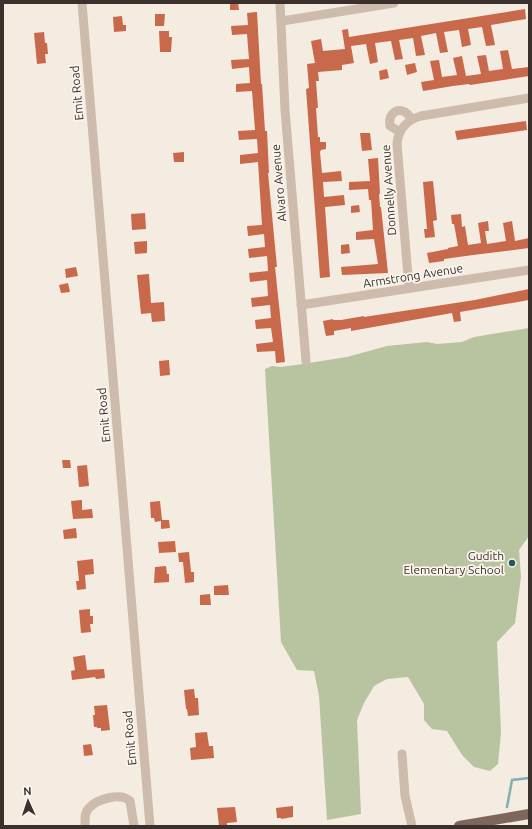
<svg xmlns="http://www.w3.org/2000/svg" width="532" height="829" viewBox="0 0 532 829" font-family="Ubuntu,sans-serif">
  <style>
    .green { fill: #b8c4a0 }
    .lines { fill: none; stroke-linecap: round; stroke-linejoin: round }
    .stream { stroke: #7fb0b2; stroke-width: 2.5 }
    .building { fill: #c8694b }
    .minor { stroke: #cdbbac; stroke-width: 9 }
    .major { stroke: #7d675c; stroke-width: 10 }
    .poi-dot { fill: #1f5a5e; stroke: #fbf5ee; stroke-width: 1.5 }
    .labels { text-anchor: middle; stroke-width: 3.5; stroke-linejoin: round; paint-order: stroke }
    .street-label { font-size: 12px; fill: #3b302b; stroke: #fbf5ee }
    .poi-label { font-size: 12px; fill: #3b302b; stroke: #fbf5ee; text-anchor: end }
  </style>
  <rect width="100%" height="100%" fill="#f4ebe1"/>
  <path class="green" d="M529,328V536L519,550L521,577L515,623L497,642L501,732L498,764L490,771L474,767L462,755L447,731L432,729L424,720V704L408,677L387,679L374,686L364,703L357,720L361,814L327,820L319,696L314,671L297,670L281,642L265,369L272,366L280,367L296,365L347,357L387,346L427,342L437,344L462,342L474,337Z"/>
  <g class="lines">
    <path class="stream" d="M507,807L512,780L529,778"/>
  </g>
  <g class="building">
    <path d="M230,3H238L239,10H230Z"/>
    <path d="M525,9L526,19L491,25L495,45L486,46L482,27L468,29L471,45L462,47L459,30L444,32L448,52L440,53L436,33L421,36L425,55L416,56L413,38L399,40L403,59L395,60L391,41L375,43L378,62L370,64L366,44L351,46L354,63L342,65V70L318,72L319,81H316L318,108H316L318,137H320V142H326V149L321,150L320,152L322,173L341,171L342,181L323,182L324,197L344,195L345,205L325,207L330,277L320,278L306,89L309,88L307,64L315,63L311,41L321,39L323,51L345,49L342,30L348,29L349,37Z"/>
    <path d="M257,12L261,84H262L265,131H267L269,173H268L277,267H275L285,362L276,363L275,351L257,352L256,344L273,342L271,328L256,329L255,320L271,318L270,305L252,307L251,298L268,296L267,280L250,282L249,273L268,271L267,256L249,258L248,249L265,247L264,234L248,236L247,226L262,225L258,162L240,164V155L258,153L257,139L239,140L238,131L255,130L252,91L236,92V84L250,83L249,67L232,69L231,60L249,59L247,34L232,35L231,26L248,25L247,13Z"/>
    <path d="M155,14H165L164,26H155Z"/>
    <path d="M122,16L123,25H126V31L114,32L113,17Z"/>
    <path d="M159,31H169V37H172L171,52H160Z"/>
    <path d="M44,32L45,43H47L48,54H45L46,63L37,64L34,33Z"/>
    <path d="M508,50L512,69L529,67V76L470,85L469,84L453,86L423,91L421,82L434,80L430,61L439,60L442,77L457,75L453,58L462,56L466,76L481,74L477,56L486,55L489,71L503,69L500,51Z"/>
    <path d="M415,63L417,72L407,75L405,65Z"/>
    <path d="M387,69L389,78L380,80L379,71Z"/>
    <path d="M526,121L527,130L457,140L455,131Z"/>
    <path d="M360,133H370L372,150L362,151Z"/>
    <path d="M184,152V162H174L173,153Z"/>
    <path d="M378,158L380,194H379L380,207H381L388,273L342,275L341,267L378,264L374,239L356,240V232L373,230L371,200H369L368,189L349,190V182L370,181L368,159Z"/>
    <path d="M433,181L437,220L433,221L435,237L425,238L424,229H427L423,182Z"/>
    <path d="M359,205L360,212L351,213V206Z"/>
    <path d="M145,213L146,229L132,230L131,214Z"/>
    <path d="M461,214L462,227L465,226L468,245L481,243L478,223L488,221L489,231H485L487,244L506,241L503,223L512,221L515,241L529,238V248L473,255L444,259V261L429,263L427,253L448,249V248L458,246L454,224H452L451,215Z"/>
    <path d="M147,241V253L135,254L134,242Z"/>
    <path d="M349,244L350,253L341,254V245Z"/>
    <path d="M76,267L78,276L66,278L65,269Z"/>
    <path d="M149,274L151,303L164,302L165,321L152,322L151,313L141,314L137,275Z"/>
    <path d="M68,283L70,292L61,293L59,285Z"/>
    <path d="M529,289V300L460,312L461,321L454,322L452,313L351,331V328L334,331V335L326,336L325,332L323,321L333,319V320H341L364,316V317L475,300Z"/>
    <path d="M169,360L170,375L160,376L159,361Z"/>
    <path d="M62,460H70L71,468H63Z"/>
    <path d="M87,465L89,486L79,487L77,466Z"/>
    <path d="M82,500V510L92,509L93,518L73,519L71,501Z"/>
    <path d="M160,501L162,520H169L170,528L161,529V521L155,522L154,518H151L150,502Z"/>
    <path d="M76,528L77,538L64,539L63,530Z"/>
    <path d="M175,541L176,552L159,553L158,542Z"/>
    <path d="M189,552L191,572H194V582L185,583L183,562H179L178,553Z"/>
    <path d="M93,559L94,574L85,575L86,589L77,590L76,581H79L77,561Z"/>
    <path d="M166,566L167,574H169V582L154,583L155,567Z"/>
    <path d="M228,585L229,595H214V586Z"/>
    <path d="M210,594L211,605H200V595Z"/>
    <path d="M90,609V616H93V624H90L91,632L81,633L79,610Z"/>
    <path d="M85,655L87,670L104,669L105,678L96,679L95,677L88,678L72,680L71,671L75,670L73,657Z"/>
    <path d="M194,689L195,698H198L199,715L188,716L187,709H186L184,690Z"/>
    <path d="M107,705L110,730L101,731V728H97V727H94L93,715H95L94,706Z"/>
    <path d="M207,732L209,746H213L214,758L191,760L190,748L196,747L195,733Z"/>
    <path d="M91,744L93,755L84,756L83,745Z"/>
    <path d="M293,806V817L281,819V818H277L276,808Z"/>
    <path d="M235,807L237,822L227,823V826H219L217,808Z"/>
  </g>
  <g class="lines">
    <g class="minor">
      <path d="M82,3L150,826"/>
      <path d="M280,3L285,110L306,361"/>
      <path d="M282,21L394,3"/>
      <path d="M400,132L390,126C388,116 395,107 405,112C408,114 410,117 412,119"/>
      <path d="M409,288L397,144C398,130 407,120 421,116L529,98"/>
      <path d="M301,305L529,270"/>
      <path d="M402,754L405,796L412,826"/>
      <path d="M85,826C85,820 84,813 89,808C97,799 121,792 130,801L134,826"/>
    </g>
    <path class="major" d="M459,826L529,814"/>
  </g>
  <circle class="poi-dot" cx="512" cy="563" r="4"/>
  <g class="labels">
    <g class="street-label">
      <text transform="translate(77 93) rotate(-95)" y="4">Emit Road</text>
      <text transform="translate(279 183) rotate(-95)" y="4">Alvaro Avenue</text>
      <text transform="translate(389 190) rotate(-94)" y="4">Donnelly Avenue</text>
      <text transform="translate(413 276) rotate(-9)" y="4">Armstrong Avenue</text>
      <text transform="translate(104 415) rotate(-95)" y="4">Emit Road</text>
      <text transform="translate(130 738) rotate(-95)" y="4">Emit Road</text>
    </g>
    <g class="poi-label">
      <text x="504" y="560">Gudith<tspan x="504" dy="14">Elementary School</tspan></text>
    </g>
  </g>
  <rect width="532" height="829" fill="none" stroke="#3b302b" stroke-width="8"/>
  <g transform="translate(28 801) rotate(357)" stroke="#fbf5ee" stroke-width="3" paint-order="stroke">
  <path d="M0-3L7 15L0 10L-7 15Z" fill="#3b302b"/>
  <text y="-6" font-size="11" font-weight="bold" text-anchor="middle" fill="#3b302b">N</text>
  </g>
</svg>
